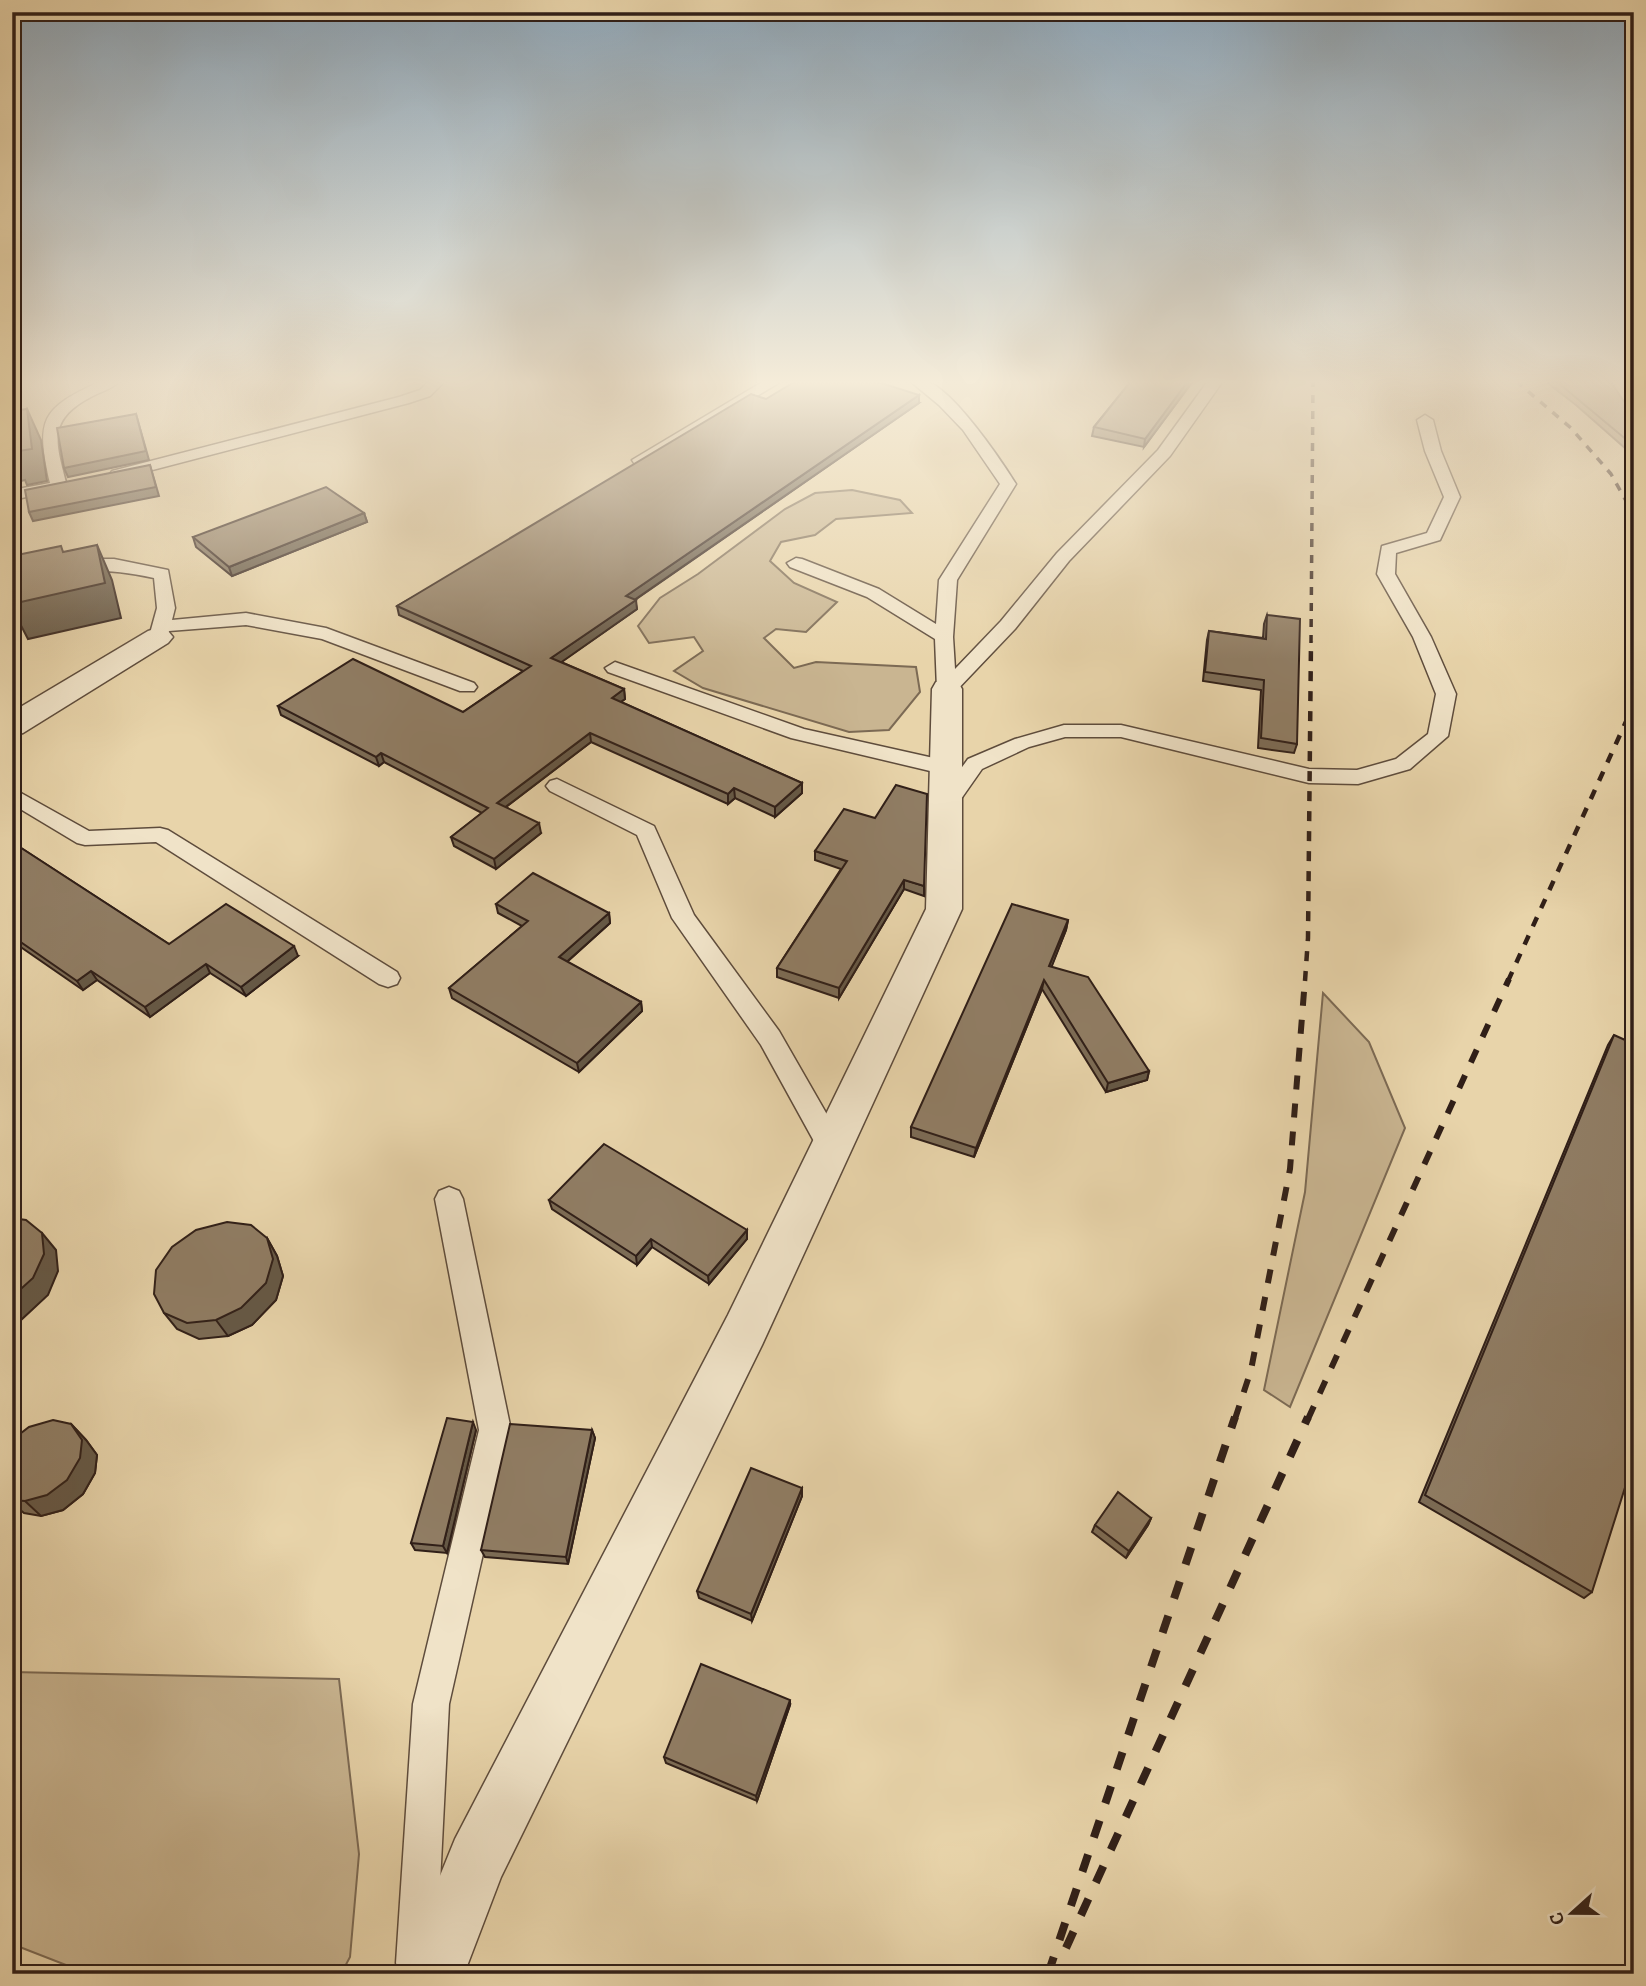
<svg xmlns="http://www.w3.org/2000/svg" width="1646" height="1986" viewBox="0 0 1646 1986" font-family="Alegreya,serif">
  <style>
    .green { fill: #c9b591; stroke: #7c6a54; stroke-width: 2 }
    .water { fill: #a99678; stroke: #796652; stroke-width: 2 }
    .lines { fill: none; stroke-linecap: round; stroke-linejoin: round }
    .shore { stroke: #6c5a48; stroke-width: 2 }
    .service-casing { stroke: #5e4c3c; stroke-width: 3 }
    .minor-casing { stroke: #5e4c3c; stroke-width: 3 }
    .service { fill: #f0e3c8; fill-rule: evenodd }
    .minor { fill: #f0e3c8; fill-rule: evenodd }
    .rail-far3 { stroke: #301f18; stroke-width: 3.5; stroke-dasharray: 8 8; stroke-linecap: butt }
    .rail-far2 { stroke: #301f18; stroke-width: 4.5; stroke-dasharray: 10 10; stroke-linecap: butt }
    .rail-far1 { stroke: #301f18; stroke-width: 6; stroke-dasharray: 14 14; stroke-linecap: butt }
    .rail { stroke: #301f18; stroke-width: 8; stroke-dasharray: 18 18; stroke-linecap: butt }
    .wall { fill: #7c6c56; stroke: #301f18; stroke-width: 2 }
    .shaded-wall { fill: #655846; stroke: #301f18; stroke-width: 2 }
    .building { fill: #907d64; stroke: #301f18; stroke-width: 2 }
  </style>
  <rect width="100%" height="100%" fill="#e8d4aa"/>
  <filter id="stains"><feTurbulence type="fractalNoise" baseFrequency=".00286" numOctaves="4"/><feColorMatrix values="0 0 0 0 .2 0 0 0 0 .09 0 0 0 0 .02 0 0 0 .5 -.17"/></filter>
  <radialGradient id="worn" r=".72"><stop offset=".6" stop-color="#630" stop-opacity="0"/><stop offset="1" stop-color="#630" stop-opacity=".3"/></radialGradient>
  <g class="green">
    <path d="M852,490L900,500L912,513L836,519L815,535L781,542L770,561L794,583L837,602L806,632L776,629L764,638L794,668L816,662L916,667L920,692L889,730L849,732L703,688L674,671L703,651L694,637L649,643L638,626L660,598L698,574L785,509L815,493Z"/>
    <path d="M1323,993L1369,1042L1405,1128L1290,1407L1264,1390L1305,1192Z"/>
    <path d="M12,1672L339,1679L359,1854L350,1957L341,1974H89L12,1944Z"/>
  </g>
  <path class="water" d="M1545,381H1610L1634,416V456L1576,405Z"/>
  <g class="lines">
    <path class="shore" d="M1556,381L1634,446"/>
    <defs>
      <g id="service">
        <path d="M101,381H120C112,389 100,392 91,397C45,421 57,444 67,486L65,489L12,500V490L50,483C36,419 40,409 101,381Z"/>
        <path d="M429,381H445L430,396L409,403L118,479L110,474L112,471L399,397L420,390Z"/>
        <path d="M764,381H782L646,463H634L632,460Z"/>
        <path d="M910,381C915,381 922,380 926,381C953,389 1001,460 1016,484L957,580L953,637L955,669L1001,621L1057,553L1158,450L1208,381H1223L1170,456L1069,561L1015,629L954,693L947,695L937,689L935,639L867,597L790,567L787,563L796,558L802,559L879,589L936,624L939,580L1000,484L963,430L939,405Z"/>
        <path d="M1425,415L1433,420L1441,451L1460,497L1440,540L1396,553L1395,574L1431,637L1456,694L1448,736L1410,769L1358,784L1309,783L1121,737H1065L1029,747L982,769L954,809H938L935,804L968,759L1015,739L1064,725H1121L1309,769L1357,770L1396,759L1428,734L1436,694L1413,637L1377,574L1382,546L1427,533L1444,497L1425,451L1417,420Z"/>
        <path d="M71,559H114L168,570L175,608L172,620L246,613L326,628L474,683L477,687L474,691H460L322,639L246,625L169,631L165,641H151L149,637L157,608L154,578C96,566 69,570 12,580V570Z"/>
        <path d="M615,662L804,729L947,761L954,763L957,768L954,773L947,775L791,738L608,672L605,668Z"/>
        <path d="M557,779L654,826L694,915L779,1031L845,1146L841,1154L831,1157L821,1154L761,1045L672,918L637,835L550,791L546,786L550,781Z"/>
        <path d="M12,788L89,831L160,828L168,830L397,972L400,978L397,984L388,987L379,984L156,842L85,845L77,843L12,804Z"/>
        <path d="M449,1187L459,1191L463,1199L511,1430L449,1704L436,1963L432,1974H400L396,1963L413,1704L479,1430L435,1199L439,1191Z"/>
      </g>
      <g id="minor">
        <path d="M158,628L168,631L173,637L168,643L23,733L12,736V712L148,631Z"/>
        <path d="M947,680L958,682L962,689V909L762,1345L501,1877L464,1974H400L455,1839L728,1315L926,909L932,689L936,682Z"/>
      </g>
    </defs>
    <use href="#service" class="service-casing"/>
    <use href="#minor" class="minor-casing"/>
    <use href="#service" class="service"/>
    <use href="#minor" class="minor"/>
    <g class="rail-far3">
      <path d="M1516,381L1571,428L1611,474L1634,515"/>
      <path d="M1626,381L1634,392"/>
      <path d="M1311,643L1313,381"/>
    </g>
    <g class="rail-far2">
      <path d="M1305,981L1308,938L1311,641"/>
      <path d="M1508,981L1634,704"/>
    </g>
    <g class="rail-far1">
      <path d="M1235,1419L1251,1370L1290,1169L1305,979"/>
      <path d="M1308,1419L1509,979"/>
    </g>
    <g class="rail">
      <path d="M1066,1948L1308,1417"/>
      <path d="M1048,1974L1235,1417"/>
    </g>
  </g>
  <g class="wall">
    <path d="M1131,381H1193L1144,447L1092,436L1094,427Z"/>
    <path d="M766,399L919,403L635,600L637,609L561,662L624,689L625,699L621,702L802,783V793L775,817L735,798L728,804L591,742L506,807L541,833L496,869L454,846L451,837L482,813L384,762L379,766L281,715L278,706L463,712L523,671L399,615L397,606Z"/>
    <path d="M364,513L367,522L232,576L196,547L193,537Z"/>
    <path d="M1267,615L1297,744L1294,753L1258,748L1261,690L1203,681L1207,640L1209,631L1263,638L1264,624Z"/>
    <path d="M12,842L169,944L298,956L246,996L210,973L150,1017L97,980L83,990L12,941Z"/>
    <path d="M815,851L924,886V896L904,889L839,998L777,977V968L841,869L815,860Z"/>
    <path d="M496,904L609,913L610,923L567,962L641,1002L642,1011L579,1072L452,998L449,988L522,926L498,913Z"/>
    <path d="M1068,920L1066,930L1051,967L1149,1071L1147,1080L1106,1092L1042,989L974,1157L911,1137V1127Z"/>
    <path d="M1614,1035L1592,1592L1584,1598L1419,1502L1608,1045Z"/>
    <path d="M549,1200L747,1230V1239L709,1284L652,1247L637,1265L552,1209Z"/>
    <path d="M267,1238L277,1256L283,1276L276,1300L252,1325L228,1336L199,1339L177,1329L164,1313Z"/>
    <path d="M71,1424L86,1440L97,1455L95,1473L83,1494L63,1510L41,1516L24,1513L12,1503V1440Z"/>
    <path d="M476,1430L447,1553L415,1550L411,1543Z"/>
    <path d="M592,1430L595,1438L568,1564L485,1557L481,1550Z"/>
    <path d="M802,1488V1496L752,1621L699,1598L697,1591Z"/>
    <path d="M1151,1518L1148,1525L1126,1558L1092,1532L1095,1525Z"/>
    <path d="M790,1705L757,1801L666,1763L664,1757Z"/>
  </g>
  <g class="shaded-wall">
    <path d="M1188,381H1193L1144,447L1145,439Z"/>
    <path d="M919,395V403L627,605L626,596Z"/>
    <path d="M27,409L41,440L47,481L27,485L25,480L12,483V449Z"/>
    <path d="M136,414L149,460L68,477L64,468Z"/>
    <path d="M150,465L159,496L33,521L29,512Z"/>
    <path d="M364,513L367,522L232,576L229,567Z"/>
    <path d="M97,545L112,580L121,618L28,639L12,608V604Z"/>
    <path d="M636,600L637,609L553,668L551,658Z"/>
    <path d="M624,689L625,699L613,707L612,698Z"/>
    <path d="M590,733L591,742L499,812L497,803Z"/>
    <path d="M381,753L384,762L379,766L376,757Z"/>
    <path d="M802,783V793L775,817V807Z"/>
    <path d="M734,788L735,798L728,804V794Z"/>
    <path d="M539,823L541,833L496,869L494,859Z"/>
    <path d="M904,880V889L839,998V988Z"/>
    <path d="M609,913L610,923L561,967L559,957Z"/>
    <path d="M1068,920L1066,930L1048,976L1049,966Z"/>
    <path d="M294,946L298,956L246,996L241,987Z"/>
    <path d="M206,964L210,973L150,1017L145,1007Z"/>
    <path d="M91,971L97,980L83,990L77,981Z"/>
    <path d="M1044,980L1042,989L974,1157L976,1148Z"/>
    <path d="M641,1002L642,1011L579,1072L577,1063Z"/>
    <path d="M1149,1071L1147,1080L1106,1092L1108,1083Z"/>
    <path d="M747,1230V1239L709,1284L708,1276Z"/>
    <path d="M42,1233L56,1250L58,1271L48,1295L21,1320L12,1323V1297Z"/>
    <path d="M267,1238L277,1256L283,1276L276,1300L252,1325L228,1336L216,1320Z"/>
    <path d="M651,1239L652,1247L637,1265L636,1256Z"/>
    <path d="M473,1422L476,1430L447,1553L443,1546Z"/>
    <path d="M71,1424L86,1440L97,1455L95,1473L83,1494L63,1510L41,1516L25,1501Z"/>
    <path d="M592,1430L595,1438L568,1564L566,1557Z"/>
    <path d="M802,1488V1496L752,1621L751,1614Z"/>
    <path d="M1151,1518L1148,1525L1126,1558L1129,1551Z"/>
    <path d="M790,1700V1705L757,1801L756,1796Z"/>
  </g>
  <g class="building">
    <path d="M796,381H875L919,395L626,596L636,600L551,658L624,689L612,698L802,783L775,807L734,788L728,794L590,733L497,803L539,823L494,859L451,837L488,808L381,753L376,757L278,706L353,659L463,712L531,666L397,606L751,394L766,399Z"/>
    <path d="M1131,381H1188L1145,439L1094,427Z"/>
    <path d="M12,407L13,411L27,409L32,449L12,452Z"/>
    <path d="M136,414L146,451L64,468L57,428Z"/>
    <path d="M150,465L156,487L29,512L25,490Z"/>
    <path d="M326,487L364,513L229,567L193,537Z"/>
    <path d="M97,545L105,583L12,604V556L61,546L63,552Z"/>
    <path d="M1267,615L1300,619L1297,744L1261,738L1264,680L1205,672L1209,631L1266,639Z"/>
    <path d="M896,785L927,794L924,886L904,880L839,988L777,968L847,861L815,851L844,809L875,818Z"/>
    <path d="M12,842L169,944L226,904L294,946L241,987L206,964L145,1007L91,971L77,981L12,936Z"/>
    <path d="M533,873L609,913L559,957L641,1002L577,1063L449,988L528,921L496,904Z"/>
    <path d="M1012,904L1068,920L1049,966L1088,977L1149,1071L1108,1083L1044,980L976,1148L911,1127Z"/>
    <path d="M1614,1035L1634,1044V1459L1592,1592L1425,1495Z"/>
    <path d="M604,1144L747,1230L708,1276L651,1239L636,1256L549,1200Z"/>
    <path d="M12,1218L26,1220L42,1233L44,1254L33,1278L12,1297Z"/>
    <path d="M227,1222L251,1225L267,1238L273,1259L266,1283L241,1308L216,1320L187,1323L164,1313L154,1294L156,1270L172,1247L196,1230Z"/>
    <path d="M447,1418L473,1422L443,1546L411,1543Z"/>
    <path d="M53,1420L71,1424L82,1440L80,1458L67,1480L47,1495L25,1501L12,1500V1440L29,1427Z"/>
    <path d="M510,1424L592,1430L566,1557L481,1550Z"/>
    <path d="M751,1468L802,1488L751,1614L697,1591Z"/>
    <path d="M1118,1492L1151,1518L1129,1551L1095,1525Z"/>
    <path d="M701,1664L790,1700L756,1796L664,1757Z"/>
  </g>
  <linearGradient id="sky" x2="0" y2="1"><stop stop-color="#8fa8bb"/><stop offset="0.58" stop-color="#f5ecd9"/><stop offset="1" stop-color="#f5ecd9" stop-opacity="0"/></linearGradient>
  <rect width="1646" height="659" fill="url(#sky)"/>
  <rect width="1646" height="1986" fill="none" stroke="#e8d4aa" stroke-width="42"/>
  <rect x="14" y="14" width="1618" height="1958" fill="none" stroke="#301f18" stroke-width="3.5"/>
  <rect x="21" y="21" width="1604" height="1944" fill="none" stroke="#301f18" stroke-width="2"/>
  <g transform="translate(1572 1913) rotate(249)" stroke="#f0e3c8" stroke-width="5" paint-order="stroke">
  <path d="M0-5L12 26L0 18L-12 26Z" fill="#301f18"/>
  <text y="-10" font-size="19" font-weight="bold" text-anchor="middle" fill="#301f18">С</text>
  </g>
  <rect width="100%" height="100%" filter="url(#stains)"/>
  <rect width="100%" height="100%" fill="url(#worn)"/>
</svg>
